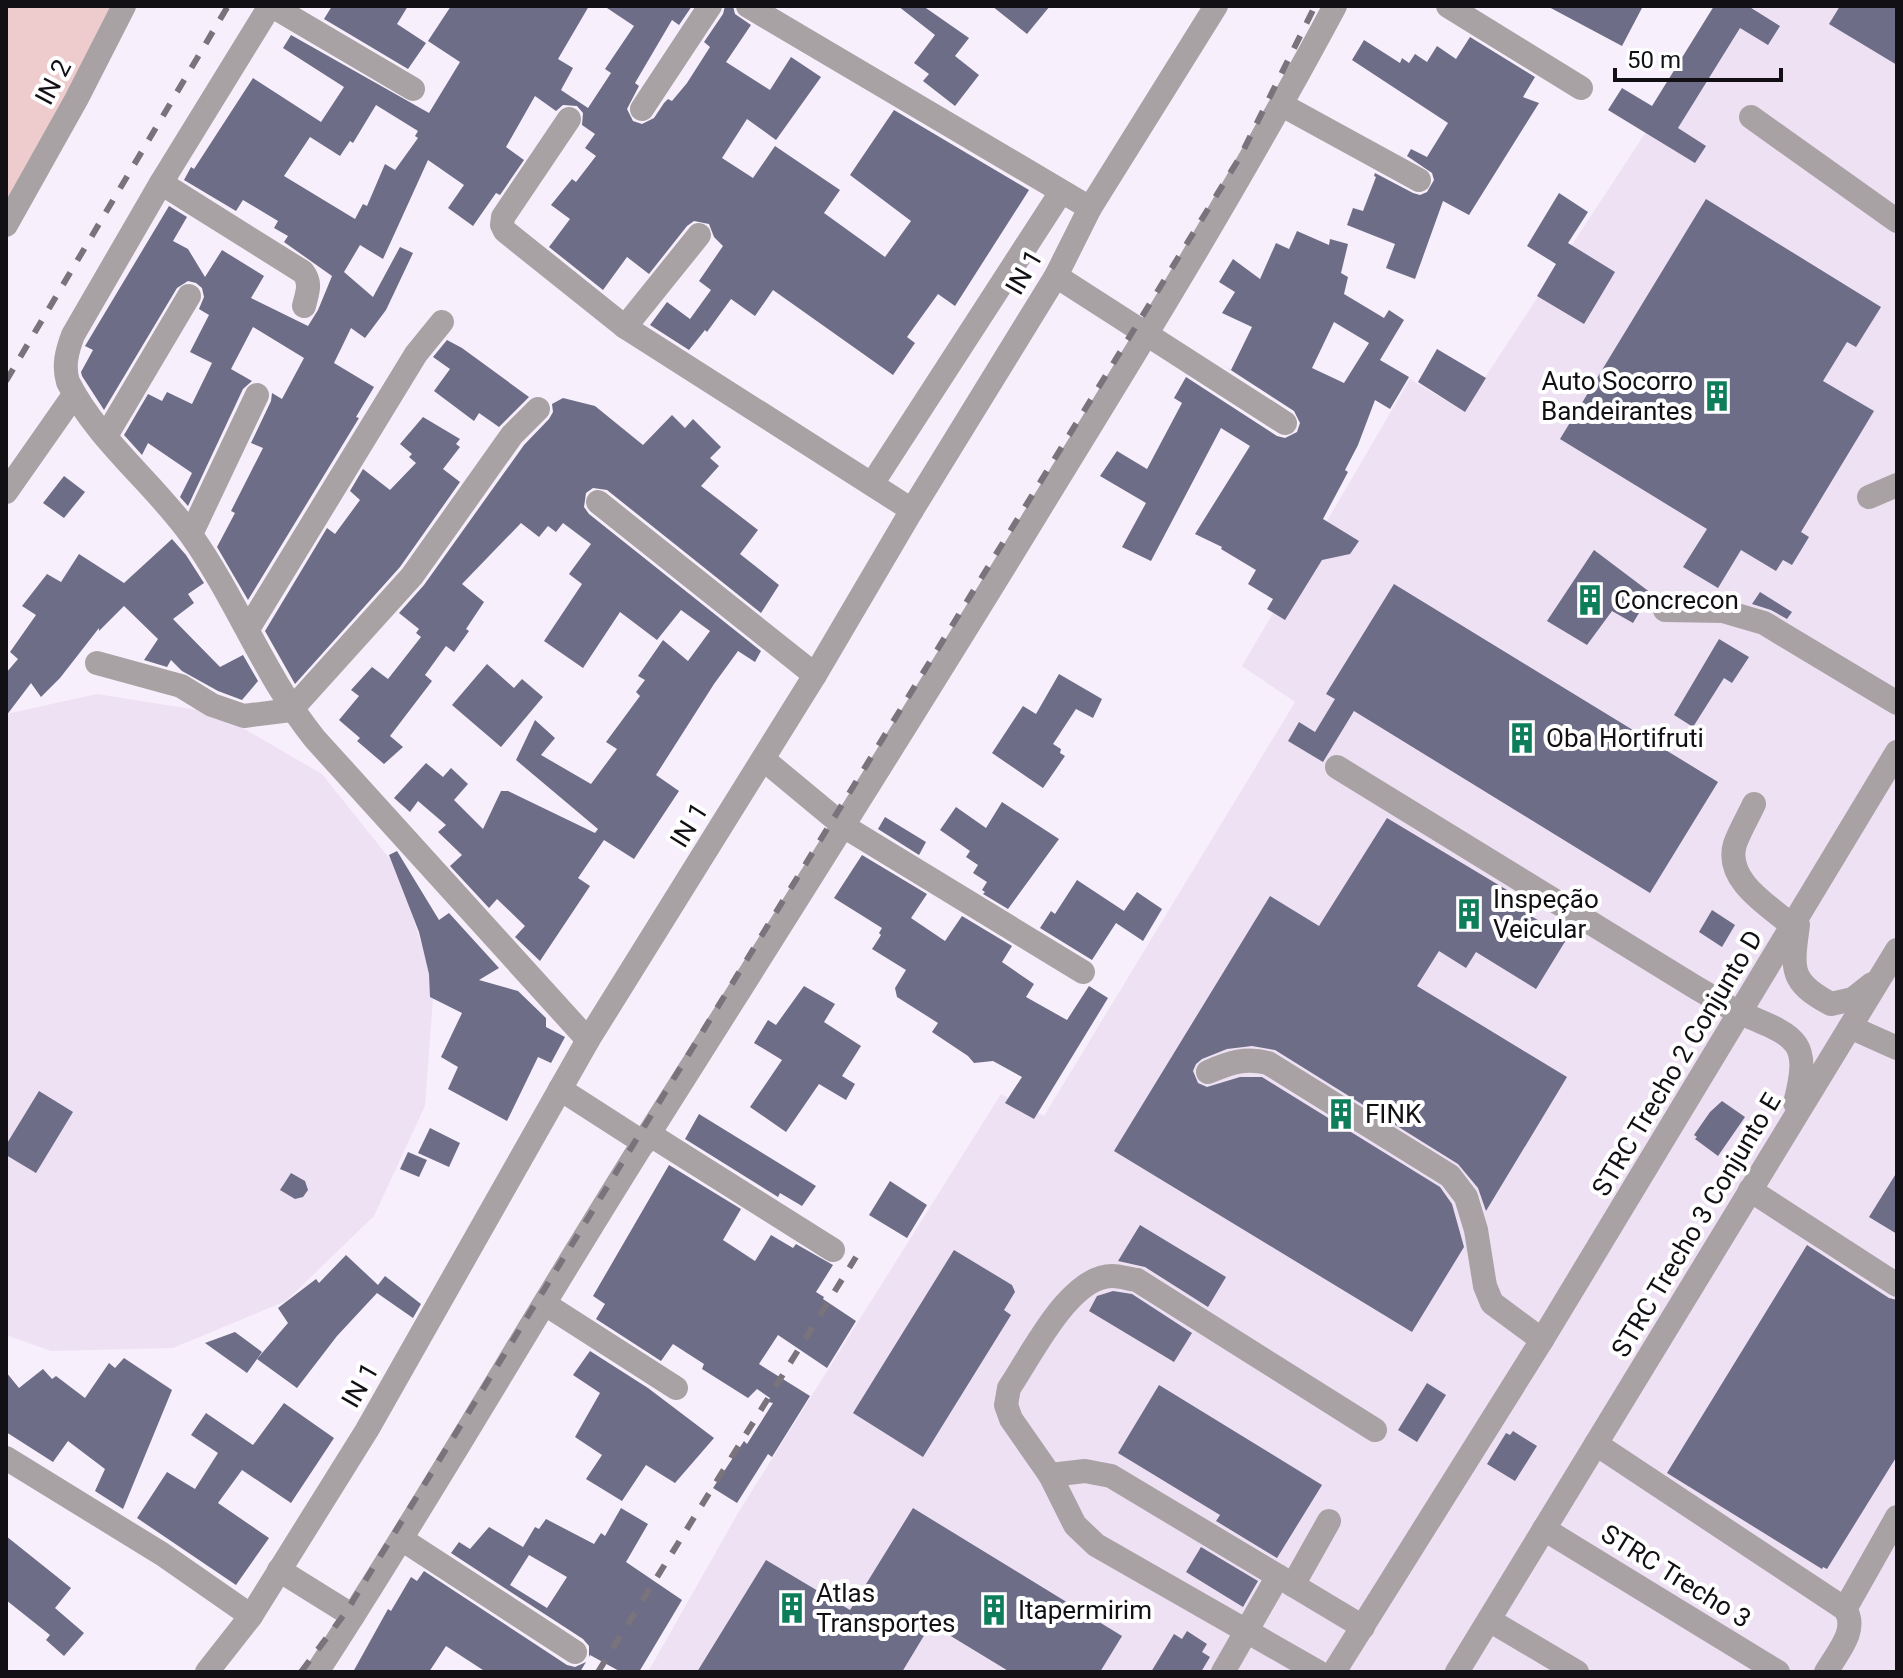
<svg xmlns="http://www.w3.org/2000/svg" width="1903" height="1678" viewBox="0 0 1903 1678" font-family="Roboto,sans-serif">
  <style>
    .built { fill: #eee1f4 }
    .green { fill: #eecccd }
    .building { fill: #6d6d87; fill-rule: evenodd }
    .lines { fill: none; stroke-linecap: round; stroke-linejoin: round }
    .minor { stroke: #a8a2a5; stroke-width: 24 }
    .rail { stroke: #79737c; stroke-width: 6; stroke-dasharray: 14 14; stroke-linecap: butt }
    .labels { text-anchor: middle; stroke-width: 8; stroke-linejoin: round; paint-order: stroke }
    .street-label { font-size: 26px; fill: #131015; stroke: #fff }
    .poi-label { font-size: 26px; fill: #131015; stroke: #fff; text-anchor: start }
  </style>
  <rect width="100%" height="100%" fill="#f8effc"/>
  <g class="built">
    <path d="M1724,6H1897V1672H648L738,1513L1001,1094L1044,1116L1295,702L1242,666L1410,379L1463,411L1642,138Z"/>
    <path d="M97,694L217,713L322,774L398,869L434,985L425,1106L374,1216L286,1301L173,1348L51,1351L6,1335V714Z"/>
  </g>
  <path class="green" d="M6,6H124L6,225Z"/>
  <g class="building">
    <path d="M332,6H408L397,24L426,43L408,69L324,19Z"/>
    <path d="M451,6H589L558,59L573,68L561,90L588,108L611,73L605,69L634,26L604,6H692L679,25L672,20L635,83L639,86L627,109L633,121L642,124L654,118L664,103L668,99L672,101L687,83L710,47L704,42L723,14L725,6H733L735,14L751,25L726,62L770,90L791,57L821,77L776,140L747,119L722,158L753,178L775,146L840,190L824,213L885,257L911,221L850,175L894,110L1029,190L955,306L938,294L907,337L915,343L893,375L773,290L755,316L731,299L707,332L705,330L689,350L650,325L667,302L690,319L711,290L699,281L723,246L714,237L709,224L694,221L687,226L649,274L627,257L603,290L549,247L570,219L551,205L572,179L576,182L596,156L585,148L595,134L582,125L583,113L577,106L563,105L556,111L535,96L506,147L524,160L500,195L496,193L473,226L448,208L464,185L428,160L383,259L360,245L344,272L373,297L400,247L413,253L386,310L365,338L351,328L334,363L374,387L356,417L359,418L248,600L217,547L235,513L231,511L263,448L251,443L271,401L272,393L282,399L304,358L253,327L231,369L252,381L243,389L188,506L180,497L192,473L148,443L142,455L124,435L148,394L162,401L167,392L192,404L212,363L190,352L209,315L199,309L204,297L202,288L196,283L188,281L177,288L104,410L82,376L81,372L93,350L85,346L169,206L187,217L173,241L188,249L205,277L222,250L264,276L251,298L308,326L318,310L332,276L284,242L288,236L274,228L278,221L243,200L236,211L184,180L191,167L194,169L253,78L321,122L344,87L283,48L291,35L429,113L460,62L428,41ZM376,105L418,131L415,136L418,138L395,170L385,164L367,206L363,204L355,219L284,176L310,137L340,156L350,141L353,143Z"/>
    <path d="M898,6H923L969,38L955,56L979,75L955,106L923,81L929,74L914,63L935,35Z"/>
    <path d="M992,6H1050L1027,34Z"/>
    <path d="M1547,6H1643L1622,46Z"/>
    <path d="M1714,6H1748L1780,26L1768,45L1740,28L1678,128L1706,146L1695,163L1608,110L1622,88L1652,106Z"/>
    <path d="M1840,6H1897V65L1829,24Z"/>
    <path d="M1470,37L1535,77L1523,97L1539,103L1469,215L1443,201L1415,279L1386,268L1395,244L1347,225L1353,208L1363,211L1376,177L1374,176L1375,173L1413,193L1420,195L1427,192L1434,180L1432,173L1407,156L1411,149L1427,157L1448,123L1352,60L1364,40L1400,63L1402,58L1409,63L1415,54L1427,62L1437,46L1456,59Z"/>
    <path d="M1559,193L1588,212L1568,243L1615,272L1584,324L1537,296L1556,264L1527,246Z"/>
    <path d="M1706,199L1881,307L1856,347L1847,342L1823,381L1874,411L1801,532L1809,537L1792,565L1783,560L1776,571L1741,550L1718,588L1683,567L1707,529L1560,439Z"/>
    <path d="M1297,231L1329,245L1330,239L1348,244L1341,273L1348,277L1344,294L1384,318L1389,310L1404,320L1380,360L1409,377L1390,409L1375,400L1358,445L1345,470L1348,472L1323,519L1359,541L1350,554L1322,560L1285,620L1267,609L1273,599L1248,584L1256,570L1221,549L1222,547L1195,534L1250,446L1221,428L1151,561L1122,547L1146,503L1100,476L1117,451L1147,469L1182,403L1174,398L1186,377L1277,436L1285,438L1297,432L1300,423L1294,411L1223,365L1231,370L1252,327L1222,313L1235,292L1219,282L1233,259L1260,279L1276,243L1289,249ZM1334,322L1369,343L1344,383L1312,368Z"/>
    <path d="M447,340L462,348L529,397L499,427L479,413L474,421L434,391L450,369L433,357Z"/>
    <path d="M1437,349L1486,378L1465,412L1418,382Z"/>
    <path d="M563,398L595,406L643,445L672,415L685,428L693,419L721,447L710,458L719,466L701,486L758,530L740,554L779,585L761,613L607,490L593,488L586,493L584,507L589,514L761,651L755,662L738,651L714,684L656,775L679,791L634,859L604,840L578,878L590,886L540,961L515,937L525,926L497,899L489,908L450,866L462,855L438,832L446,825L418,801L410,812L394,798L426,763L443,777L451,768L468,784L454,800L483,829L501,791H508L595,833L598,829L516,760L535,720L555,738L541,755L591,784L617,749L606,742L640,696L636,692L645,680L638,676L663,640L688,661L710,631L681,610L657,640L620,612L583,668L544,641L582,584L569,574L591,544L563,523L556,532L548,526L539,537L521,523L462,584L484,602L466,629L469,631L454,652L446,646L425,675L432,681L390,736L403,747L384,764L357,741L360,738L339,720L359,696L351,690L372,667L388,679L421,637L416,633L419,629L399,613L424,585L524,445L549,419L553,412L552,404Z"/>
    <path d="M423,417L460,439L456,444L460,447L443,469L460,482L400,567L295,684L265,631L327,528L335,534L360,500L350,491L363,469L390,490L416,463L409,457L412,454L400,444Z"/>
    <path d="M64,476L85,492L64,518L43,503Z"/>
    <path d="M172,539L186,555L204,583L188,594L194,603L173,619L220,667L243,655L258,681L242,700L218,691L182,671L171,660L167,667L144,660L158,639L124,606L99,631V628L60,678L41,697L31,683L6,716V673L18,659L10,652L36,615L22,606L47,574L61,582L79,554L124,583Z"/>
    <path d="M1594,550L1651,593L1633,623L1612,611L1587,645L1547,621Z"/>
    <path d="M1394,584L1718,782L1650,893L1354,711L1323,762L1288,741L1299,722L1315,732L1335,699L1326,694Z"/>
    <path d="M1760,592L1792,612L1787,619L1771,610L1752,604Z"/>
    <path d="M1719,639L1749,657L1732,683L1724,678L1693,727L1674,715Z"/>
    <path d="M487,664L514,688L522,679L543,697L501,747L452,705Z"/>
    <path d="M1059,674L1102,699L1093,718L1076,709L1053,744L1061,749L1060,753L1065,756L1043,788L992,753L1023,706L1036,714Z"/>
    <path d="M1002,802L1059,839L1008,909L983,894L985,892L982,890L987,882L973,873L978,865L966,857L970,851L940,830L956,807L986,828Z"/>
    <path d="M885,817L926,842L919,855L878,829Z"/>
    <path d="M1387,818L1512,893L1507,901L1565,937L1566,940L1536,989L1476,952L1466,968L1439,951L1417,986L1567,1077L1486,1211L1478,1188L1458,1164L1275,1050L1252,1046L1227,1049L1202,1059L1196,1064L1193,1071L1198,1083L1207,1087L1240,1077H1262L1440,1187L1452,1204L1464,1247L1412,1332L1114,1151L1270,896L1319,926Z"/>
    <path d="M397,851L439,920L449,913L499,968L479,980L518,991L546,1018V1027L565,1037L551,1063L538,1057L507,1121L448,1089L458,1067L441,1057L462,1013L430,997L429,974L419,932L389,855Z"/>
    <path d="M862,855L927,894L911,918L945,941L962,916L1012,946L1002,962L1034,984L1026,997L1067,1020L1089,986L1108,998L1034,1119L1005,1103L1022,1077L993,1061L974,1063L968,1056L932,1032L938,1023L897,997L895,988L906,970L872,949L881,935L879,933L882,928L834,898Z"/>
    <path d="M1077,880L1124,911L1137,892L1162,909L1143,941L1116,923L1092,960L1040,928L1051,911L1055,914Z"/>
    <path d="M1712,910L1735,925L1722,947L1699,932Z"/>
    <path d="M804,986L835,1004L824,1022L861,1046L842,1076L855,1084L846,1100L819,1084L786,1132L750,1107L782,1060L754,1043L768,1020L776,1025Z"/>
    <path d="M39,1091L73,1112L36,1173L6,1155V1145Z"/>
    <path d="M1722,1101L1745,1117L1718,1156L1695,1139L1697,1137L1694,1135L1710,1112Z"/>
    <path d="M699,1114L816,1186L802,1206L780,1193L778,1197L685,1139Z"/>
    <path d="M430,1128L460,1143L449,1167L418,1153Z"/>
    <path d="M408,1152L427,1160L419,1177L400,1169Z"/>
    <path d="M669,1165L741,1209L723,1240L755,1261L771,1235L793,1248L796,1244L833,1265L816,1292L824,1297L823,1299L856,1321L827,1368L778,1335L759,1364L810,1396L772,1457L768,1454L737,1503L713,1488L744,1441L747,1444L773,1403L768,1402L770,1398L757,1389L748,1398L702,1369L704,1364L673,1344L661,1361L596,1319L605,1304L593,1296Z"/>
    <path d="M1897,1172V1234L1869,1217Z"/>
    <path d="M291,1173L305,1181L308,1190L303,1197L295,1199L280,1190Z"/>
    <path d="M890,1181L927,1205L907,1238L869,1215Z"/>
    <path d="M1140,1225L1226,1277L1208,1307L1145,1267L1118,1261Z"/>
    <path d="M1807,1245L1889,1298L1897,1300V1456L1827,1569L1823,1567L1822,1569L1667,1473Z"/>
    <path d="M954,1250L1012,1285L1015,1292L1004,1310L1011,1315L923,1457L853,1413Z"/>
    <path d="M346,1255L378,1285L385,1276L421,1304L413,1318L377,1293L337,1336L297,1388L257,1359L288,1323L278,1308L316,1279L319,1283Z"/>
    <path d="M1113,1291L1132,1294L1192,1333L1174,1362L1089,1311L1097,1296Z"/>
    <path d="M235,1332L262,1352L247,1373L205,1343Z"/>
    <path d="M590,1351L648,1388L714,1438L675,1483L646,1465L622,1501L586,1479L602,1455L575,1437L600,1393L573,1375Z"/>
    <path d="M124,1358L172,1390L123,1509L95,1491L105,1469L68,1441L53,1462L6,1432V1372L19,1388L43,1369L52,1379L56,1376L85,1398L109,1363L115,1368Z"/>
    <path d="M1427,1383L1446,1395L1417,1442L1398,1430Z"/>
    <path d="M1159,1385L1322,1485L1277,1558L1216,1521L1220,1515L1118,1453Z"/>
    <path d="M284,1403L334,1438L291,1503L242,1470L218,1503L269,1538L236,1585L137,1518L167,1472L195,1489L218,1453L191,1435L206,1413L253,1445Z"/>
    <path d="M1513,1431L1537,1446L1515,1481L1487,1464L1506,1433L1510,1435Z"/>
    <path d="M621,1508L648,1524L626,1562L682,1600L639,1672H621L590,1655L589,1657V1646L583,1639L451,1553L459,1542L470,1549L489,1527L523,1547L535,1527L539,1529L546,1519L594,1544L601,1533L605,1536ZM529,1555L567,1577L547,1608L510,1585Z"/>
    <path d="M913,1508L1122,1636L1100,1672H1010L931,1624L902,1672H697L766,1560L850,1610Z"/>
    <path d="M6,1536L71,1588L55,1608L84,1633L64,1656L46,1640L50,1635L6,1600Z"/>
    <path d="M1201,1547L1258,1581L1243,1607L1186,1572Z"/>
    <path d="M424,1571L567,1665L575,1667L586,1662L580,1672H486L446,1646L429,1672H353L388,1609L391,1611L411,1577L417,1581Z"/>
    <path d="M1187,1631L1207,1644L1202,1652L1210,1657L1201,1672H1151L1174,1634L1182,1639Z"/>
  </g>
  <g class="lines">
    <g class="minor">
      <path d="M270,6L161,183L73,335C67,351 63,366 68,382C98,441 153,482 191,535C237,600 265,677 315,739L588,1040"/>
      <path d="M272,6L413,89"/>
      <path d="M748,6L1090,208"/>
      <path d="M1448,6L1581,88"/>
      <path d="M1282,105L1419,180"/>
      <path d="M642,109L710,6"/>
      <path d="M1751,117L1897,221"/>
      <path d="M569,119L503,217L502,225L505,231L625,327L912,510"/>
      <path d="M161,183L303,272C312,283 307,293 304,306"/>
      <path d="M6,225L76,100L124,6"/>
      <path d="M1056,276L1285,423"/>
      <path d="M625,327L699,235"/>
      <path d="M106,436L189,296"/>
      <path d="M872,484L1061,192"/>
      <path d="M6,492L74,395"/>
      <path d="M1869,497L1897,485"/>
      <path d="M598,502L815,675"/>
      <path d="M191,534L257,395"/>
      <path d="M1665,610L1723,611L1764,623L1897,703"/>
      <path d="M248,629L416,354L442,322"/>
      <path d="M97,663L181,686L212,705L244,716L291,710L412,576L512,435L538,409"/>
      <path d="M763,759L845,827L1083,972"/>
      <path d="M1337,767L1695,987C1711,996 1728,1008 1745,1015C1798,1037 1811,1042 1795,1103"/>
      <path d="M1754,804C1748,817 1740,830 1735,844C1724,880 1769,906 1793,926"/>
      <path d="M1798,925C1792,969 1789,982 1831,1004L1853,999L1872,984"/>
      <path d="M1850,1027L1897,1048"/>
      <path d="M1208,1072C1229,1063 1245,1057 1268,1063L1450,1176L1466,1197L1476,1230L1485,1286L1492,1303L1542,1340"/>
      <path d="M560,1089L644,1143"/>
      <path d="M649,1134L833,1250"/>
      <path d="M1750,1190L1897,1285"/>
      <path d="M545,1304L676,1388"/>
      <path d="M1596,1444L1845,1609C1859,1630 1837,1653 1826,1672"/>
      <path d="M6,1458L162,1554L251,1616"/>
      <path d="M1050,1475L1085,1471L1111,1476L1363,1627"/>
      <path d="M1544,1529L1778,1672"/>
      <path d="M403,1540L575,1652"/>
      <path d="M279,1570L353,1616"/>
      <path d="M1293,1585L1329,1521"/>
      <path d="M1845,1609L1897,1517"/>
      <path d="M1489,1620L1577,1672"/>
      <path d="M207,1672L251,1616L367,1430L588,1040L815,675L912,510L1056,276L1090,208L1216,6"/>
      <path d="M317,1672C433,1494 538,1309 652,1129C783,922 914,715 1042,505C1143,341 1244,176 1335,6"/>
      <path d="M1223,1672L1278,1576"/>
      <path d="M1318,1672L1096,1545L1075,1525L1050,1475L1011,1419L1006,1405L1009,1388C1031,1356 1069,1276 1112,1276C1120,1276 1129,1279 1137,1280L1375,1430"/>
      <path d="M1334,1672L1542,1340L1897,752"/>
      <path d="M1457,1672L1897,950"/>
    </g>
    <g class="rail">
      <path d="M6,381L228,6"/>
      <path d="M301,1672L346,1612L1240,157L1315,6"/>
      <path d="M598,1672L856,1257"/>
    </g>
  </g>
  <defs>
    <symbol id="building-bare" viewBox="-9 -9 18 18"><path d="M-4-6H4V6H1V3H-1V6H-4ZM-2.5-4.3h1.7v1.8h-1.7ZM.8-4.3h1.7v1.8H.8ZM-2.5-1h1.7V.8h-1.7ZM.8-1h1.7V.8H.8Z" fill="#0e7d59" stroke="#fff" stroke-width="2.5" paint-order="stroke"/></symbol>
  </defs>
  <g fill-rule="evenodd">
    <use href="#building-bare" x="1695" y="374" width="44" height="44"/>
    <use href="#building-bare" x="1568" y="578" width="44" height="44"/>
    <use href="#building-bare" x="1500" y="716" width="44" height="44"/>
    <use href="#building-bare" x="1447" y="892" width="44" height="44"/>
    <use href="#building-bare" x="1319" y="1092" width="44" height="44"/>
    <use href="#building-bare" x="770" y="1586" width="44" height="44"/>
    <use href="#building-bare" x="972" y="1588" width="44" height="44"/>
  </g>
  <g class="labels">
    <g class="street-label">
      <text transform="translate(53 82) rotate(-62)" y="9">IN 2</text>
      <text transform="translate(1024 272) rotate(-60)" y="9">IN 1</text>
      <text transform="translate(689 825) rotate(-58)" y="9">IN 1</text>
      <text transform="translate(1677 1063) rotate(-59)" y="9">STRC Trecho 2 Conjunto D</text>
      <text transform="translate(1696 1225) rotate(-59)" y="9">STRC Trecho 3 Conjunto E</text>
      <text transform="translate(360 1385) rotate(-60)" y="9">IN 1</text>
      <text transform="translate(1676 1576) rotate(32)" y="9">STRC Trecho 3</text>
    </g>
    <g class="poi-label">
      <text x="1693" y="390" text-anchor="end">Auto Socorro<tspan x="1693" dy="30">Bandeirantes</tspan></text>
      <text x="1614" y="609">Concrecon</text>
      <text x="1546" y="747">Oba Hortifruti</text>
      <text x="1493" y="908">Inspeção<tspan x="1493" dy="30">Veicular</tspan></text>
      <text x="1365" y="1123">FINK</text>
      <text x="816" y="1602">Atlas<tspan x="816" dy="30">Transportes</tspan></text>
      <text x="1018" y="1619">Itapermirim</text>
    </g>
  </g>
  <rect width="1903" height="1678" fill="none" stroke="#131015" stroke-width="16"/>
  <path d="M1615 68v12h166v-12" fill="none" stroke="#131015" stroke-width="4"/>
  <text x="1627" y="68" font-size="24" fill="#131015" stroke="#ffffff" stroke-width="6" paint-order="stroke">50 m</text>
</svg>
